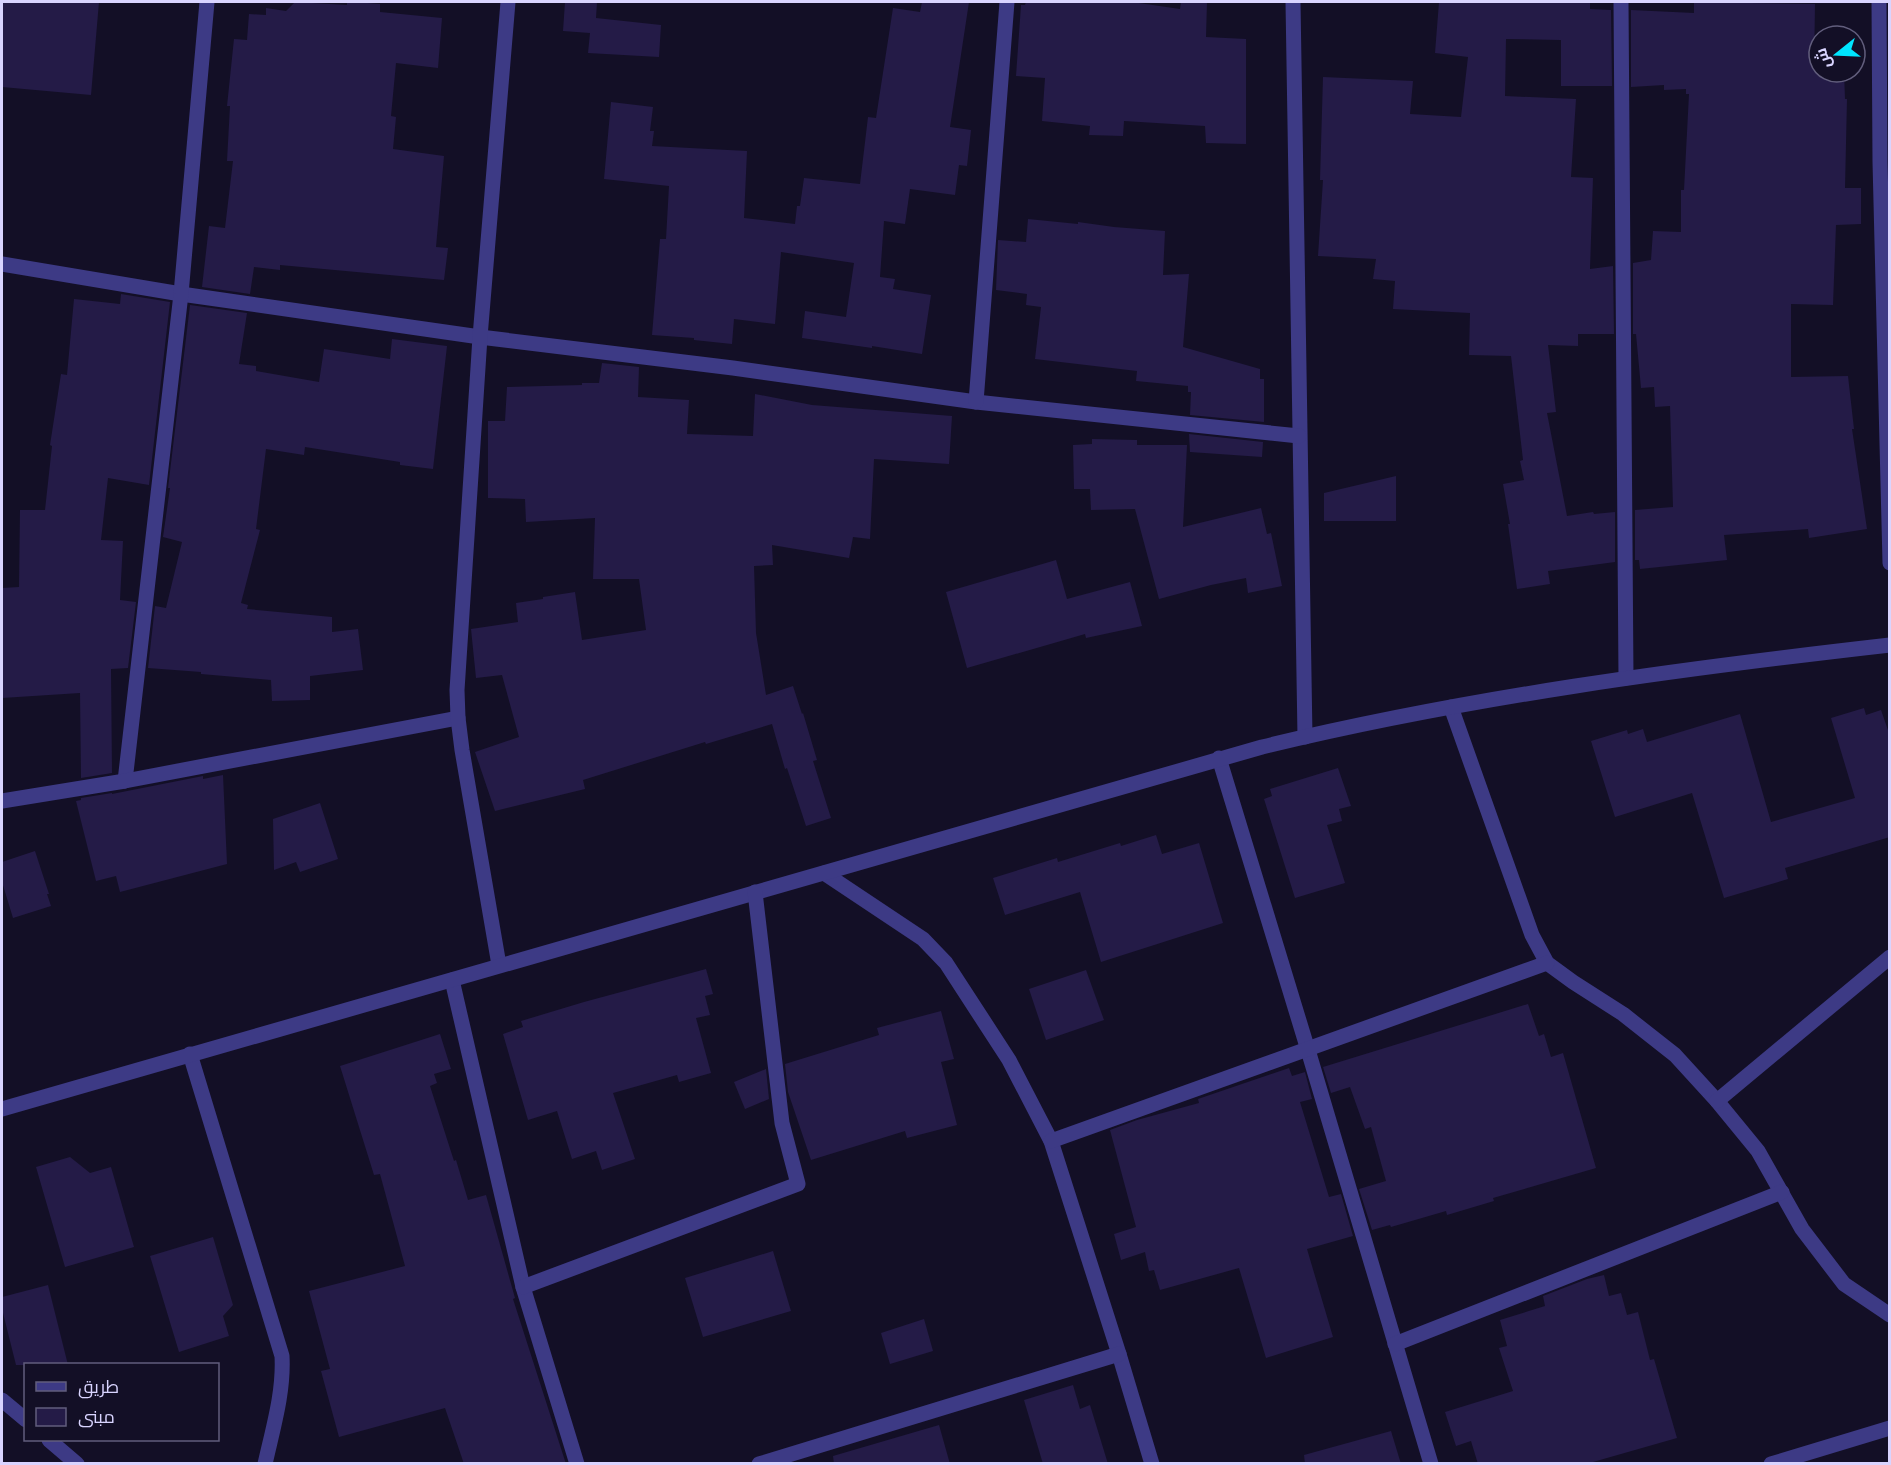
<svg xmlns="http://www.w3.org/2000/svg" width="1891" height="1465" viewBox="0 0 1891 1465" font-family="'Asap Condensed',Cairo,sans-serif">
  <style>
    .building { fill: #241b47 }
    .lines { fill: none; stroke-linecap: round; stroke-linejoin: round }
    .minor { stroke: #3d3a85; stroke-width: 15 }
  </style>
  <rect width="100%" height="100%" fill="#130f26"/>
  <g class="building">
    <path d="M2,2H99L91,95L2,87Z"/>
    <path d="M295,2L347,5V2H356L380,4V12L442,18L438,68L396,63L391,116L396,117L393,149L444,156L436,247L448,248L444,280L280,265V270L254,267L250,294L202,287L209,226L225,228L233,161H227L230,106H227L234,39L247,40L249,14L266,15V8L286,11Z"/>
    <path d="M565,2H597L596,18L661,25L659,57L588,53L590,33L563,31Z"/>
    <path d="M922,2H969L950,127L971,130L967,166L959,165L955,195L910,189L905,224L884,221L880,277L895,279L893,289L931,295L922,354L872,346V348L802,338L805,311L846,317L854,263L781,252L775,324L734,319L732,344L694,340V338L652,335L660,239H666L669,186L604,179L611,102L653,107L650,131H654L652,146L747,151L744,218L795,224L797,206H800L804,178L860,184L868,117L876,118L893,8L920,12Z"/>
    <path d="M1026,2H1132L1180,9L1181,2H1207L1206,37L1246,39V144L1206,143L1205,126L1124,121L1123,136L1089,135L1090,126L1042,121L1045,78L1016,76L1021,5H1025Z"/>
    <path d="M1439,2H1590V9L1611,10L1612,86H1561V40L1506,39L1505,96L1576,99L1571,177L1593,178L1590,269L1613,266L1614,334H1578V346L1548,345L1556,412L1547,413L1567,516L1593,512L1594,514L1615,512V562L1548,571L1550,584L1517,589L1508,524H1510L1503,484L1524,480L1520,461L1523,460L1511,356L1469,355L1470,313L1393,309L1395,281L1373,279L1376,259L1318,256L1323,180H1320L1323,77L1413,81L1410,114L1461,117L1468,57L1435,53Z"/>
    <path d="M1694,2L1815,4L1814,68H1819V72H1844L1845,99H1847L1845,188H1861V224L1836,225L1833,305L1791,304V377L1848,376L1854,429H1852L1867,529L1809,538L1808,529L1724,535L1727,560L1640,569L1639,560H1635V510L1673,507L1670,406L1655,407L1654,387L1641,388L1636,334H1633V263L1651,260L1653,231L1681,232V190H1684L1689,94H1686V89L1664,90V85L1631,87V10L1694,13Z"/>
    <path d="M1028,219L1078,224V222L1114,227L1165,231L1163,275L1189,274L1183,347L1260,369V379H1264V422L1190,415L1191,392H1188V386L1136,381L1137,371L1035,359L1041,307L1026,305L1027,294L996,290L998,240L1026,242Z"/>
    <path d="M121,294L170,302L149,485L108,478L101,540L123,541L120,600L136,602L128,668L111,669L112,773L81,778L80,693L2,698V588L19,587L20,510H45L52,446L50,445L61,374L67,375L74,299L120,304Z"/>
    <path d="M190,305L247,313L239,364L256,366V371L319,382L324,349L390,359L392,339L447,346L433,469L400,465V462L305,447L304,455L266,449L256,529L260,530L241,603L248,605L247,609L332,617V632L358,629L363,670L310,676V700L272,701L271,680L201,674V672L148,668L155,606L166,608L182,542L163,537L170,488H168Z"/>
    <path d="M602,363L639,367L638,397L689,400L687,434L753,436L755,394L812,405L952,416L949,464L874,459L870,539L853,537L849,558L772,545L773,565L754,566L756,633L766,695L793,686L802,714L803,713L817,760L813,761L831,818L806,826L787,768L785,769L772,724L706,744L705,742L583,780L585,789L495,811L475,752L519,737L502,675L476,678L471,629L518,622L516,603L543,599V597L575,592L582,640L646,630L639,579H593L595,518L526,522L525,499L488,498V421H505L507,387L582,385V383H599Z"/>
    <path d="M1189,434L1263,442L1262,457L1190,452Z"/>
    <path d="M1092,439L1137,440V445H1187L1183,527L1261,508L1267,534L1271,533L1282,586L1248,593L1246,578L1211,585L1159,599L1135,509L1091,510L1090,489H1074L1073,445L1092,444Z"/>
    <path d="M1396,476V521H1324V493Z"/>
    <path d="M1056,560L1067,599L1130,582L1142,626L1086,638L1085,634L967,668L946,592Z"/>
    <path d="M1864,708L1866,715L1881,710L1890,736V837L1785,868L1788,879L1724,898L1692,793L1615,817L1591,741L1627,730L1628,734L1643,729L1647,742L1740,714L1771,822L1855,798L1831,718Z"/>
    <path d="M1338,768L1351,806L1339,809L1342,821L1327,825L1345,883L1295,898L1264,799L1272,796L1270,789Z"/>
    <path d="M223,775L227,864L120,892L116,876L96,881L76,801L81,800V798L112,793V794L203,776V779Z"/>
    <path d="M320,803L338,859L300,872L296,862L274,870L273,819Z"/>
    <path d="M1156,835L1162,854L1199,843L1223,923L1101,962L1080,892L1005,915L993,878L1057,858L1058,862L1120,843L1121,846Z"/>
    <path d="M35,851L49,894H47L51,906L13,918L2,882V862Z"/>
    <path d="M706,969L713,994L705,996L710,1015L696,1018L711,1073L679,1082L677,1075L613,1093L635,1159L602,1170L596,1151L572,1159L557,1111L528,1120L503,1034L523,1027L521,1021L584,1002Z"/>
    <path d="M1086,970L1104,1020L1046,1040L1029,989Z"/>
    <path d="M1528,1004L1539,1036L1544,1034L1551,1057L1563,1053L1596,1168L1493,1198L1494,1201L1447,1215L1446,1211L1391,1227L1390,1225L1372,1230L1359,1189L1386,1181L1371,1127L1365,1129L1350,1087L1331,1093L1323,1067Z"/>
    <path d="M941,1011L954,1059L941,1062L957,1125L907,1138L905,1131L811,1160L788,1092L785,1064L879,1035L877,1028Z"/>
    <path d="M440,1034L451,1069L434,1074L437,1083L430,1086L454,1161L456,1160L468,1200L486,1195L515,1298L513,1299L566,1464H464L445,1408L339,1437L321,1371L330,1369L309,1291L405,1266L380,1174L374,1175L340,1066Z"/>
    <path d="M1289,1068L1292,1076L1305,1072L1312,1099L1300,1102L1329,1197L1341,1194L1353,1236L1307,1249L1333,1337L1266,1358L1239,1268L1160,1290L1154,1270L1149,1271L1145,1252L1121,1260L1114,1234L1136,1227L1110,1130L1137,1120L1199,1103L1198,1099Z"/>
    <path d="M766,1069L769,1099L745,1109L734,1082Z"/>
    <path d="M70,1157L90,1173L111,1167L134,1247L65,1267L36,1167Z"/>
    <path d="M213,1237L233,1305L223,1316L229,1336L179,1352L150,1256Z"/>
    <path d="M773,1251L791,1311L703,1337L685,1278Z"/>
    <path d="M1604,1275L1609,1296L1621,1293L1627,1315L1638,1312L1650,1360L1654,1359L1677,1438L1586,1464H1478L1471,1441L1456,1446L1445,1412L1513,1391L1499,1348L1507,1346L1500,1320L1545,1306L1543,1296L1587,1279Z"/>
    <path d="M48,1285L68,1365H16L2,1309V1297Z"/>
    <path d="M924,1319L933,1351L890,1364L881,1333Z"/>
    <path d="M1073,1385L1080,1409L1090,1405L1108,1464H1043L1024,1400Z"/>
    <path d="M939,1425L950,1464H834L833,1456Z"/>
    <path d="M1391,1431L1401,1464H1305L1304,1455Z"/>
  </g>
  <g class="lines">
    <g class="minor">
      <path d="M1293,2L1305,737"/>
      <path d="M1621,2L1626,678"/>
      <path d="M1879,2L1880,162L1890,563"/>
      <path d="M2,264L181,294L480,337L733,368L976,402L1299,436"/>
      <path d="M976,402L1007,2"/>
      <path d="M1451,707L1532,935L1547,963L1573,982L1623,1014L1675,1055L1717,1101L1758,1151L1802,1229L1844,1284L1890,1315"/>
      <path d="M1219,758L1308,1050L1431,1464"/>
      <path d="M125,781L181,294L207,2"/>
      <path d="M2,801L125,781L458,718"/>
      <path d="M824,873L923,939L946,963L1009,1060L1051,1141L1119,1354L1152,1464"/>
      <path d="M499,965L462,750L458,718L457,690L480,337L508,2"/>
      <path d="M452,980L523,1287L577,1464"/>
      <path d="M190,1054L282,1356C284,1392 273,1428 265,1464"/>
      <path d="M1717,1101L1890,957"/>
      <path d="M2,1109L1262,747C1468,697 1679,669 1890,645"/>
      <path d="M1051,1141L1547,963"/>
      <path d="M523,1287L798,1184L782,1123L755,892"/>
      <path d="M1395,1344L1782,1192"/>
      <path d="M2,1400L26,1420"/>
      <path d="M49,1440L77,1464"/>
      <path d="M759,1464L1119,1354"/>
      <path d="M1771,1464L1890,1428"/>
    </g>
  </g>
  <rect width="1891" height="1465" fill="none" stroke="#d9d4ff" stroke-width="6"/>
  <rect x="24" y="1363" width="195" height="78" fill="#130f26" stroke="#625e7d" stroke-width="1.5"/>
  <rect x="36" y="1382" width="30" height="9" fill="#3d3a85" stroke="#625e7d" stroke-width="1.5"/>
  <text x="78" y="1393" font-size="18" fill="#d9d4ff">طريق</text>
  <rect x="36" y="1408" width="30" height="18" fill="#241b47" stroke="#625e7d" stroke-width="1.5"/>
  <text x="78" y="1423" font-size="18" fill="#d9d4ff">مبنى</text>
  <g transform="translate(1837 54) rotate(252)"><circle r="28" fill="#130f26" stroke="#625e7d" stroke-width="1.5"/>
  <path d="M0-4.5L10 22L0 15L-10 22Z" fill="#00e5ff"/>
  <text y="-9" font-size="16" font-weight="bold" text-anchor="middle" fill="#d9d4ff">ش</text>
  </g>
</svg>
